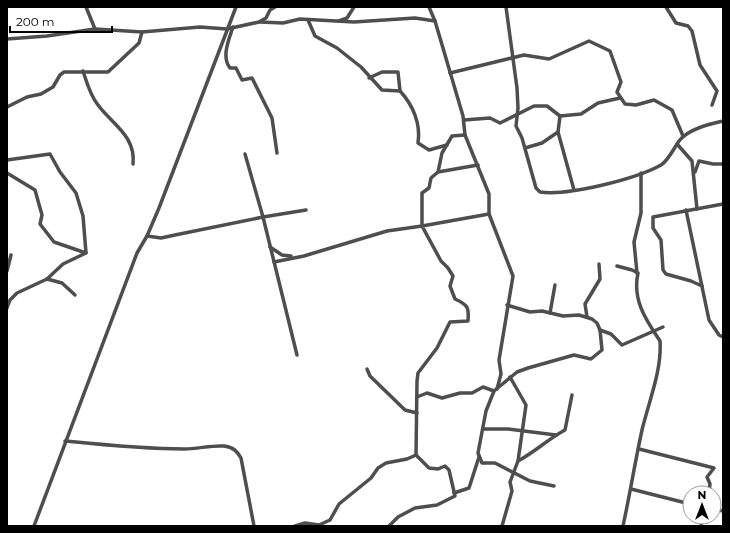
<svg xmlns="http://www.w3.org/2000/svg" width="730" height="533" viewBox="0 0 730 533" font-family="Montserrat,sans-serif">
  <style>
    .lines { fill: none; stroke-linecap: round; stroke-linejoin: round }
    .minor { stroke: #4e4e4e; stroke-width: 3.5 }
  </style>
  <rect width="100%" height="100%" fill="#fff"/>
  <g class="lines">
    <g class="minor">
      <path d="M86,7L95,29"/>
      <path d="M429,7L435,21L463,116L465,135L489,194V214L513,276L499,360L501,374L497,389"/>
      <path d="M506,7L517,88L518,108L516,126L522,138L536,188L540,192C568,196 636,179 661,165C668,161 674,148 679,141C688,129 709,124 723,121"/>
      <path d="M666,7L676,23L688,26L692,31L700,65L717,91L712,105"/>
      <path d="M308,20L315,36L337,48L361,67L382,90L400,91L398,72H382L369,78"/>
      <path d="M339,21L347,18L354,7"/>
      <path d="M260,22L283,23L300,19L354,22L415,18L435,21"/>
      <path d="M233,27C229,39 221,57 230,68H236L242,80L252,78L272,118L277,153"/>
      <path d="M7,39L47,36L95,29L142,32L200,27L227,29L259,22L266,18L270,10L275,7"/>
      <path d="M83,71C87,83 90,95 98,105C112,124 136,136 133,164"/>
      <path d="M450,73L524,55L549,59L589,41L610,51L621,82L617,92L625,104L636,105L654,100L672,110L683,136"/>
      <path d="M400,91C413,105 421,124 418,143L429,150L447,145"/>
      <path d="M7,107L27,97L41,94L53,87L60,75L64,72H108L139,43L142,32"/>
      <path d="M464,120L490,118L500,123L534,106H547L560,116L581,114L598,103L620,98"/>
      <path d="M558,132L574,190"/>
      <path d="M677,144L692,161L697,209"/>
      <path d="M525,148L542,143L558,132L560,116"/>
      <path d="M245,154L263,217L306,210"/>
      <path d="M7,160L50,154L60,172L76,193L83,216L86,253"/>
      <path d="M438,172L442,153L452,136L465,135"/>
      <path d="M695,172L699,161L713,164H723"/>
      <path d="M7,173L35,190L42,215L40,224L54,242L86,253L63,264L47,279L17,293L10,300L7,308"/>
      <path d="M686,210L709,320L719,335L723,337"/>
      <path d="M147,236L161,238L175,235L263,217L297,355"/>
      <path d="M270,247L282,255L291,256"/>
      <path d="M274,262L304,256L387,231L422,226V193L429,188L431,178L438,172L478,165"/>
      <path d="M617,266L632,270L638,273C632,300 646,320 660,341C662,370 649,401 642,430C635,462 630,494 623,526"/>
      <path d="M7,271L11,255"/>
      <path d="M637,273L634,242L641,213V173"/>
      <path d="M47,279L62,283L75,295"/>
      <path d="M702,286L691,281L666,274L663,270L661,240L653,228V217L723,204"/>
      <path d="M507,305L530,312L542,311L563,316L579,315L592,319L597,323L600,330L602,350L591,359L574,355L528,368L517,372L494,391L486,411L478,453L482,463H495L530,481L554,486"/>
      <path d="M550,313L555,285"/>
      <path d="M587,317L585,304L600,279L599,264"/>
      <path d="M600,330L611,334L622,345L663,327"/>
      <path d="M367,369L370,376L405,410L417,413"/>
      <path d="M510,377L526,405L518,461"/>
      <path d="M417,397L427,393L442,398L460,393H472L483,387L494,391"/>
      <path d="M484,429H508L556,435"/>
      <path d="M65,441C105,445 144,449 184,449C198,449 211,445 224,446C233,447 237,451 241,458L254,526"/>
      <path d="M639,449L714,468L707,477L710,484L709,493"/>
      <path d="M631,489L690,504"/>
      <path d="M454,493L469,488L479,457"/>
      <path d="M714,509L723,511"/>
      <path d="M34,526L137,253L147,236L159,208L236,7"/>
      <path d="M295,526L305,523L319,525L330,520L339,504L371,478L378,468L386,463L407,459L416,455"/>
      <path d="M389,526L398,517L415,508L437,505L455,496L449,470L445,466L438,469L429,468L416,455L417,381L418,373L437,348L450,322L468,321C469,307 468,305 455,299L450,286L453,276L448,268L441,261L422,226L489,214"/>
      <path d="M502,526L512,491L510,482L518,461C535,452 548,439 565,430L572,395"/>
      <path d="M701,526L703,517"/>
    </g>
  </g>
  <rect width="730" height="533" fill="none" stroke="#000000" stroke-width="16"/>
  <g transform="translate(702 505)"><circle r="19" fill="#ffffff" stroke="#999999"/>
  <path d="M0-3L7 15L0 10L-7 15Z" fill="#000000"/>
  <text y="-6" font-size="11" font-weight="bold" text-anchor="middle" fill="#000000">N</text>
  </g>
  <path d="M10 26v6h102v-6" fill="none" stroke="#000000" stroke-width="2"/>
  <text x="16" y="26" font-size="12" fill="#000000" stroke="#ffffff" stroke-width="3" paint-order="stroke">200 m</text>
</svg>
